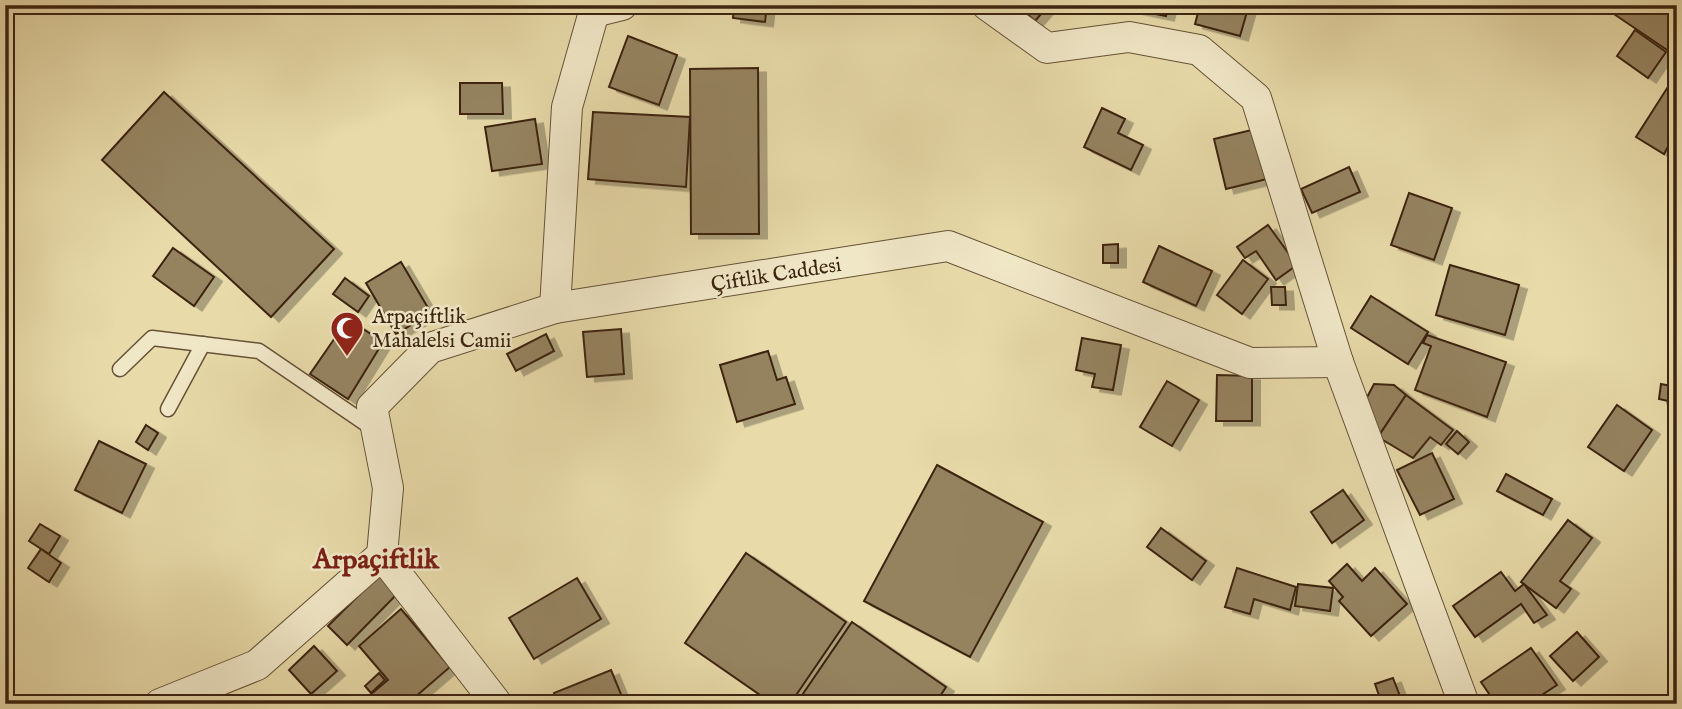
<svg xmlns="http://www.w3.org/2000/svg" width="1682" height="709" viewBox="0 0 1682 709" font-family="'IM FELL English',serif">
  <style>
    .building { fill: #958360; stroke: #3c2411; stroke-width: 2; filter: url(#shadow) }
    .lines { fill: none; stroke-linecap: round; stroke-linejoin: round }
    .lane-casing { stroke: #675237; stroke-width: 17 }
    .street-casing { stroke: #675237; stroke-width: 32 }
    .lane { stroke: #f0e7c7; stroke-width: 14 }
    .street { stroke: #f0e7c7; stroke-width: 30 }
    .labels { text-anchor: middle; stroke-width: 5; stroke-linejoin: round; paint-order: stroke }
    .street-label { font-size: 21px; fill: #3c2411; stroke: #f0e7c7 }
    .poi-label { font-size: 21px; fill: #3c2411; stroke: #f0e7c7; text-anchor: start }
    .district-label { font-size: 28px; font-weight: bold; fill: #7a1f14; stroke: #f0e7c7 }
  </style>
  <defs>
    <filter id="shadow"><feDropShadow dx="8" dy="4.5" stdDeviation="0" flood-color="#0004"/></filter>
  </defs>
  <rect width="100%" height="100%" fill="#e8daa9"/>
  <filter id="stains"><feTurbulence type="fractalNoise" baseFrequency=".00286" numOctaves="4"/><feColorMatrix values="0 0 0 0 .2 0 0 0 0 .09 0 0 0 0 .02 0 0 0 .5 -.17"/></filter>
  <radialGradient id="worn" r=".72"><stop offset=".6" stop-color="#630" stop-opacity="0"/><stop offset="1" stop-color="#630" stop-opacity=".3"/></radialGradient>
  <g class="building">
    <path d="M734,5H767L765,22L733,18Z"/>
    <path d="M1017,5H1049L1035,21Z"/>
    <path d="M1137,5H1169L1166,16L1136,10Z"/>
    <path d="M1200,5H1249L1240,36L1195,24Z"/>
    <path d="M1611,5H1663L1677,13V49L1673,54L1608,10Z"/>
    <path d="M1663,5H1677V13Z"/>
    <path d="M1635,30L1666,52L1648,78L1617,56Z"/>
    <path d="M628,36L677,55L659,105L609,87Z"/>
    <path d="M758,68L759,234H691L690,69Z"/>
    <path d="M1673,79L1677,81V150L1669,145L1664,154L1636,137Z"/>
    <path d="M460,83H502L503,114H460Z"/>
    <path d="M164,92L334,249L271,317L102,160Z"/>
    <path d="M1102,108L1125,119L1118,133L1143,145L1131,170L1084,147Z"/>
    <path d="M593,112L690,117L686,187L588,179Z"/>
    <path d="M535,119L542,164L492,171L485,127Z"/>
    <path d="M1256,129L1267,179L1226,189L1214,139Z"/>
    <path d="M1349,167L1360,192L1312,213L1301,189Z"/>
    <path d="M1409,193L1452,208L1434,260L1391,245Z"/>
    <path d="M1268,225L1297,265L1276,280L1256,251L1245,258L1237,247Z"/>
    <path d="M1118,244V263H1103V245Z"/>
    <path d="M1159,246L1212,271L1196,306L1143,282Z"/>
    <path d="M173,248L214,277L194,306L153,276Z"/>
    <path d="M1243,260L1268,279L1242,314L1217,295Z"/>
    <path d="M401,262L431,313L396,334L366,283Z"/>
    <path d="M1450,265L1519,285L1505,335L1436,315Z"/>
    <path d="M345,278L369,296L358,312L333,294Z"/>
    <path d="M1271,287H1285L1286,305H1272Z"/>
    <path d="M1371,296L1428,332L1408,364L1351,328Z"/>
    <path d="M348,319L383,342L348,399L310,374Z"/>
    <path d="M621,329L624,374L587,377L583,332Z"/>
    <path d="M546,334L554,351L516,371L507,354Z"/>
    <path d="M1427,335L1506,362L1487,417L1415,390L1431,346L1423,343Z"/>
    <path d="M1082,338L1121,345L1113,390L1092,387L1095,374L1076,370Z"/>
    <path d="M768,351L777,380L786,377L795,404L737,422L720,365Z"/>
    <path d="M1217,375L1252,376V421H1216Z"/>
    <path d="M1167,381L1199,400L1172,446L1140,427Z"/>
    <path d="M1374,384L1394,385L1406,395L1378,437L1365,401Z"/>
    <path d="M1661,384L1677,387V403L1659,399Z"/>
    <path d="M1406,395L1453,430L1441,445L1430,437L1413,458L1378,437Z"/>
    <path d="M1617,405L1652,430L1624,471L1588,447Z"/>
    <path d="M146,425L158,433L148,450L136,442Z"/>
    <path d="M1457,431L1469,442L1458,454L1446,444Z"/>
    <path d="M99,441L146,464L122,513L75,490Z"/>
    <path d="M1432,453L1454,499L1420,515L1397,470Z"/>
    <path d="M937,465L1043,522L970,657L864,601Z"/>
    <path d="M1506,474L1552,499L1543,515L1497,491Z"/>
    <path d="M1343,490L1364,520L1332,543L1311,512Z"/>
    <path d="M1568,520L1592,538L1560,581L1571,589L1556,608L1521,582Z"/>
    <path d="M40,524L60,536L49,554L29,541Z"/>
    <path d="M1161,528L1206,561L1192,580L1147,547Z"/>
    <path d="M41,549L61,563L49,582L28,568Z"/>
    <path d="M746,553L846,622L790,704H773L685,643Z"/>
    <path d="M1347,564L1362,581L1375,568L1407,604L1371,636L1339,601L1343,597L1329,581Z"/>
    <path d="M1237,568L1296,587L1290,610L1254,599L1250,614L1225,607Z"/>
    <path d="M382,572L400,591L347,645L328,626Z"/>
    <path d="M1501,572L1515,591L1524,584L1547,615L1534,623L1521,604L1475,637L1453,606Z"/>
    <path d="M577,578L601,619L534,659L509,618Z"/>
    <path d="M1298,584L1333,588L1330,611L1295,606Z"/>
    <path d="M401,609L450,667L407,704H377L370,695L388,680L359,646Z"/>
    <path d="M852,622L946,687L935,704H796Z"/>
    <path d="M1577,632L1599,657L1573,681L1550,656Z"/>
    <path d="M314,646L337,671L311,694L289,670Z"/>
    <path d="M1531,648L1557,685L1528,704H1496L1481,682Z"/>
    <path d="M611,670L625,704H559L554,693Z"/>
    <path d="M379,673L385,680L371,693L365,686Z"/>
    <path d="M1393,678L1403,704H1382L1375,684Z"/>
  </g>
  <g class="lines">
    <defs>
      <g id="lane">
        <path d="M120,369L152,338L259,351L375,430"/>
        <path d="M168,409L203,344"/>
      </g>
      <g id="street">
        <path d="M987,5L1047,48L1129,37L1199,50L1256,98L1338,362L1464,704"/>
        <path d="M594,12L622,5"/>
        <path d="M555,308L567,107L594,12L592,5"/>
        <path d="M382,555L388,488L372,407L430,348L555,308L948,246L1250,363L1338,362"/>
        <path d="M382,555L497,704"/>
        <path d="M160,704L257,665L382,555"/>
      </g>
    </defs>
    <use href="#lane" class="lane-casing"/>
    <use href="#street" class="street-casing"/>
    <use href="#lane" class="lane"/>
    <use href="#street" class="street"/>
  </g>
  <defs>
    <symbol id="mosque-pin" viewBox="-11 -11 22 30"><path d="M0 17L-7.5 6A9.5 9.5 0 1 1 7.5 6Z" fill="#8f2418" stroke="#f0e7c7"/><path d="M3.5-4.9A6 6 0 1 0 3.5 4.9A5 5 0 1 1 3.5-4.9Z" fill="#fff"/></symbol>
  </defs>
  <g fill-rule="evenodd">
    <use href="#mosque-pin" x="328" y="309" width="38" height="52"/>
  </g>
  <g class="labels">
    <g class="street-label">
      <text transform="translate(776 274) rotate(-9)" y="7">Çiftlik Caddesi</text>
    </g>
    <g class="poi-label">
      <text x="372" y="323">Arpaçiftlik<tspan x="372" dy="24">Mahalelsi Camii</tspan></text>
    </g>
    <g class="district-label">
      <text x="376" y="568">Arpaçiftlik</text>
    </g>
  </g>
  <rect width="1682" height="709" fill="none" stroke="#e8daa9" stroke-width="28"/>
  <rect x="7" y="7" width="1668" height="695" fill="none" stroke="#3c2411" stroke-width="3.5"/>
  <rect x="14" y="14" width="1654" height="681" fill="none" stroke="#3c2411" stroke-width="2"/>
  <rect width="100%" height="100%" filter="url(#stains)"/>
  <rect width="100%" height="100%" fill="url(#worn)"/>
</svg>
